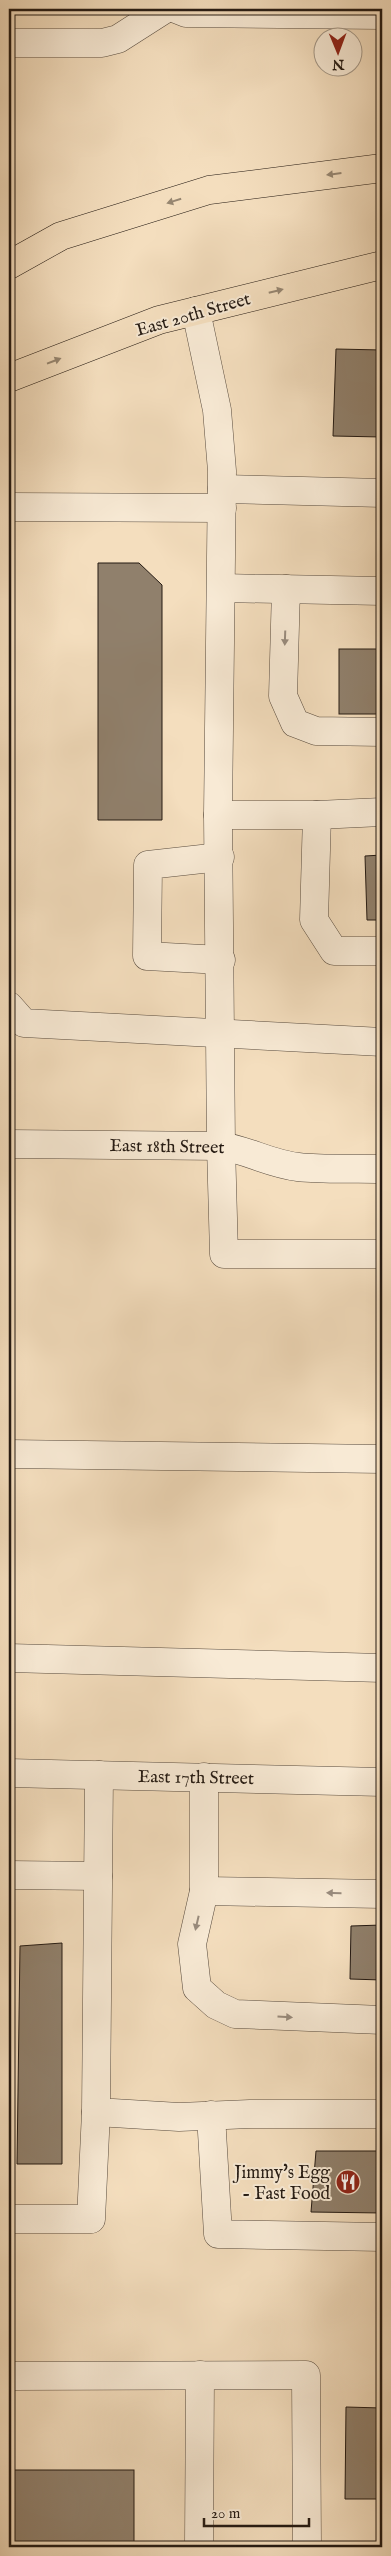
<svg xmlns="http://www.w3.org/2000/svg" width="391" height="2556" viewBox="0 0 391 2556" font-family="'IM FELL English',serif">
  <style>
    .building { fill: #90806c; stroke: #241a13 }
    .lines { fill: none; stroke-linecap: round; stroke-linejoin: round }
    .minor-casing { stroke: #584b3e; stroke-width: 29 }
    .major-casing { stroke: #241a13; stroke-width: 29 }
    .minor { stroke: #f8ead5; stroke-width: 28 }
    .major { stroke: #f4debe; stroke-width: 28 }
    .oneway { fill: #968671 }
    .oneway2 { fill: #998c7e }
    .labels { text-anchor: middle; stroke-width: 4; stroke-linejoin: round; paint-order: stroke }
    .street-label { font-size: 18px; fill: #241a13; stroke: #f8ead5 }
    .poi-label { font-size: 18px; fill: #241a13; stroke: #f8ead5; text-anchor: end }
  </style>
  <rect width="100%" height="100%" fill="#f4debe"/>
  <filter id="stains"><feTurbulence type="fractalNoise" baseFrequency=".004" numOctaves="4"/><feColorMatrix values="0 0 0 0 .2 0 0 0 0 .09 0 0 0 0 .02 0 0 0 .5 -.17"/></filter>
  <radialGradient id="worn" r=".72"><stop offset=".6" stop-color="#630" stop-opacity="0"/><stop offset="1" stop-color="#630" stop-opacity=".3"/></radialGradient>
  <g class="building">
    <path d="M336,349L382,350V437L333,436Z"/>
    <path d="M98,563H139L162,585V820H98Z"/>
    <rect x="339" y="649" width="43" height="65"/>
    <path d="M382,855V920H367L365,856Z"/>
    <path d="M382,1925V1980L350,1979L351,1926Z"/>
    <path d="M62,1943V2164H17L20,1946Z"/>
    <path d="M316,2151H382V2213L311,2212Z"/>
    <path d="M346,2407L382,2408V2499H345Z"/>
    <rect x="9" y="2470" width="125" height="77"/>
  </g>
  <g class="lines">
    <defs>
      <g id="minor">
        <path d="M176,9L186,13L382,15"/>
        <path d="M9,43H102L118,39L165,9"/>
        <path d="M196,311L217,410L222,471L218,815H317"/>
        <path d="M222,489L382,493"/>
        <path d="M9,507L222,508"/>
        <path d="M222,588L382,591"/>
        <path d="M286,589L283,696L295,723L316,731L382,732"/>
        <path d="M382,812L317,815L314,920L334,951H382"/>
        <path d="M218,815L221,1146L224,1254H382"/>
        <path d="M220,857L148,865L147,956L221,960"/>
        <path d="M9,1006L24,1023L382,1042"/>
        <path d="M9,1144L221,1146C247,1150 271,1164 298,1167C325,1170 354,1168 382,1169"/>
        <path d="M9,1454L382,1459"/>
        <path d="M9,1658L382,1668"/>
        <path d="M9,1773L382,1782"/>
        <path d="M99,1775L96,2112L179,2117L250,2114H382"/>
        <path d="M204,1777V1891"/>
        <path d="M9,1875L98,1876"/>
        <path d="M382,1894L204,1891L192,1944L197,1988L216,2005L235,2014L382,2020"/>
        <path d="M211,2115L218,2234L382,2237"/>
        <path d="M9,2219H91L96,2112"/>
        <path d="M9,2376L306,2375L307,2547"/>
        <path d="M199,2547L200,2375"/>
      </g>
      <g id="major">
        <path d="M9,265L61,236L209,190L382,168"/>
        <path d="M9,378L159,320L382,265"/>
      </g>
    </defs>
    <use href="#minor" class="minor-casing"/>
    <use href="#major" class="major-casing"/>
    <use href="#minor" class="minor"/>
    <use href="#major" class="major"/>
  </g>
  <defs><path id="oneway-solid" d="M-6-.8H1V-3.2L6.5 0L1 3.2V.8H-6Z" transform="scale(1.25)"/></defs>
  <g class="oneway">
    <use href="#oneway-solid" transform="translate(334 174) rotate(173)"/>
    <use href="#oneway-solid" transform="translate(174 201) rotate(163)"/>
    <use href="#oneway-solid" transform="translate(276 291) rotate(-14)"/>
    <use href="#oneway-solid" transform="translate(54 361) rotate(-21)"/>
  </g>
  <g class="oneway2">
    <use href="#oneway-solid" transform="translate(285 638) rotate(92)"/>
    <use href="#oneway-solid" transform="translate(334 1893) rotate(-179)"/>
    <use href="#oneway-solid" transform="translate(197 1923) rotate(103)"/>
    <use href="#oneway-solid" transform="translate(285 2017) rotate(3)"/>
  </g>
  <defs>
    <symbol id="restaurant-disc" viewBox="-11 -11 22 22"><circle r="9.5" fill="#8f2418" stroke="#f8ead5"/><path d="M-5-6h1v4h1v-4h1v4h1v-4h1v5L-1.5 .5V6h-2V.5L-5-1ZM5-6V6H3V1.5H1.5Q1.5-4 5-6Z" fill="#fff"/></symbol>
  </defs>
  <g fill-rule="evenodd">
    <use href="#restaurant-disc" x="334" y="2168" width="28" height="28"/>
  </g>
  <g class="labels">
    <g class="street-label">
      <text transform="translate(193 314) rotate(-16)" y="6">East 20th Street</text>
      <text transform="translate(167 1146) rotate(1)" y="6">East 18th Street</text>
      <text transform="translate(196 1777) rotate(1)" y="6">East 17th Street</text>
    </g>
    <g class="poi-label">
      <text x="330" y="2178">Jimmy's Egg<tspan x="330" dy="21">- Fast Food</tspan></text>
    </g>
  </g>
  <rect width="391" height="2556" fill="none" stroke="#f4debe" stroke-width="30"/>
  <rect x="10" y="10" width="371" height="2536" fill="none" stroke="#241a13" stroke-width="2.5"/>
  <rect x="15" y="15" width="361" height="2526" fill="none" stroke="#241a13"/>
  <g transform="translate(338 52) rotate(179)"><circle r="24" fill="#f8ead5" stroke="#a39787"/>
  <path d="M0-4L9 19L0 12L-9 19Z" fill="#8f2418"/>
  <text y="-8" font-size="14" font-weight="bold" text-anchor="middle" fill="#241a13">N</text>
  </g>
  <path d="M204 2518v8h105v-8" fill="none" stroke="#241a13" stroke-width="2.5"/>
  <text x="211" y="2518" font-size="15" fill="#241a13" stroke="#f8ead5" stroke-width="4" paint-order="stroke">20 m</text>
  <rect width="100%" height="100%" filter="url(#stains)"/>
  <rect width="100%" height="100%" fill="url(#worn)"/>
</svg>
